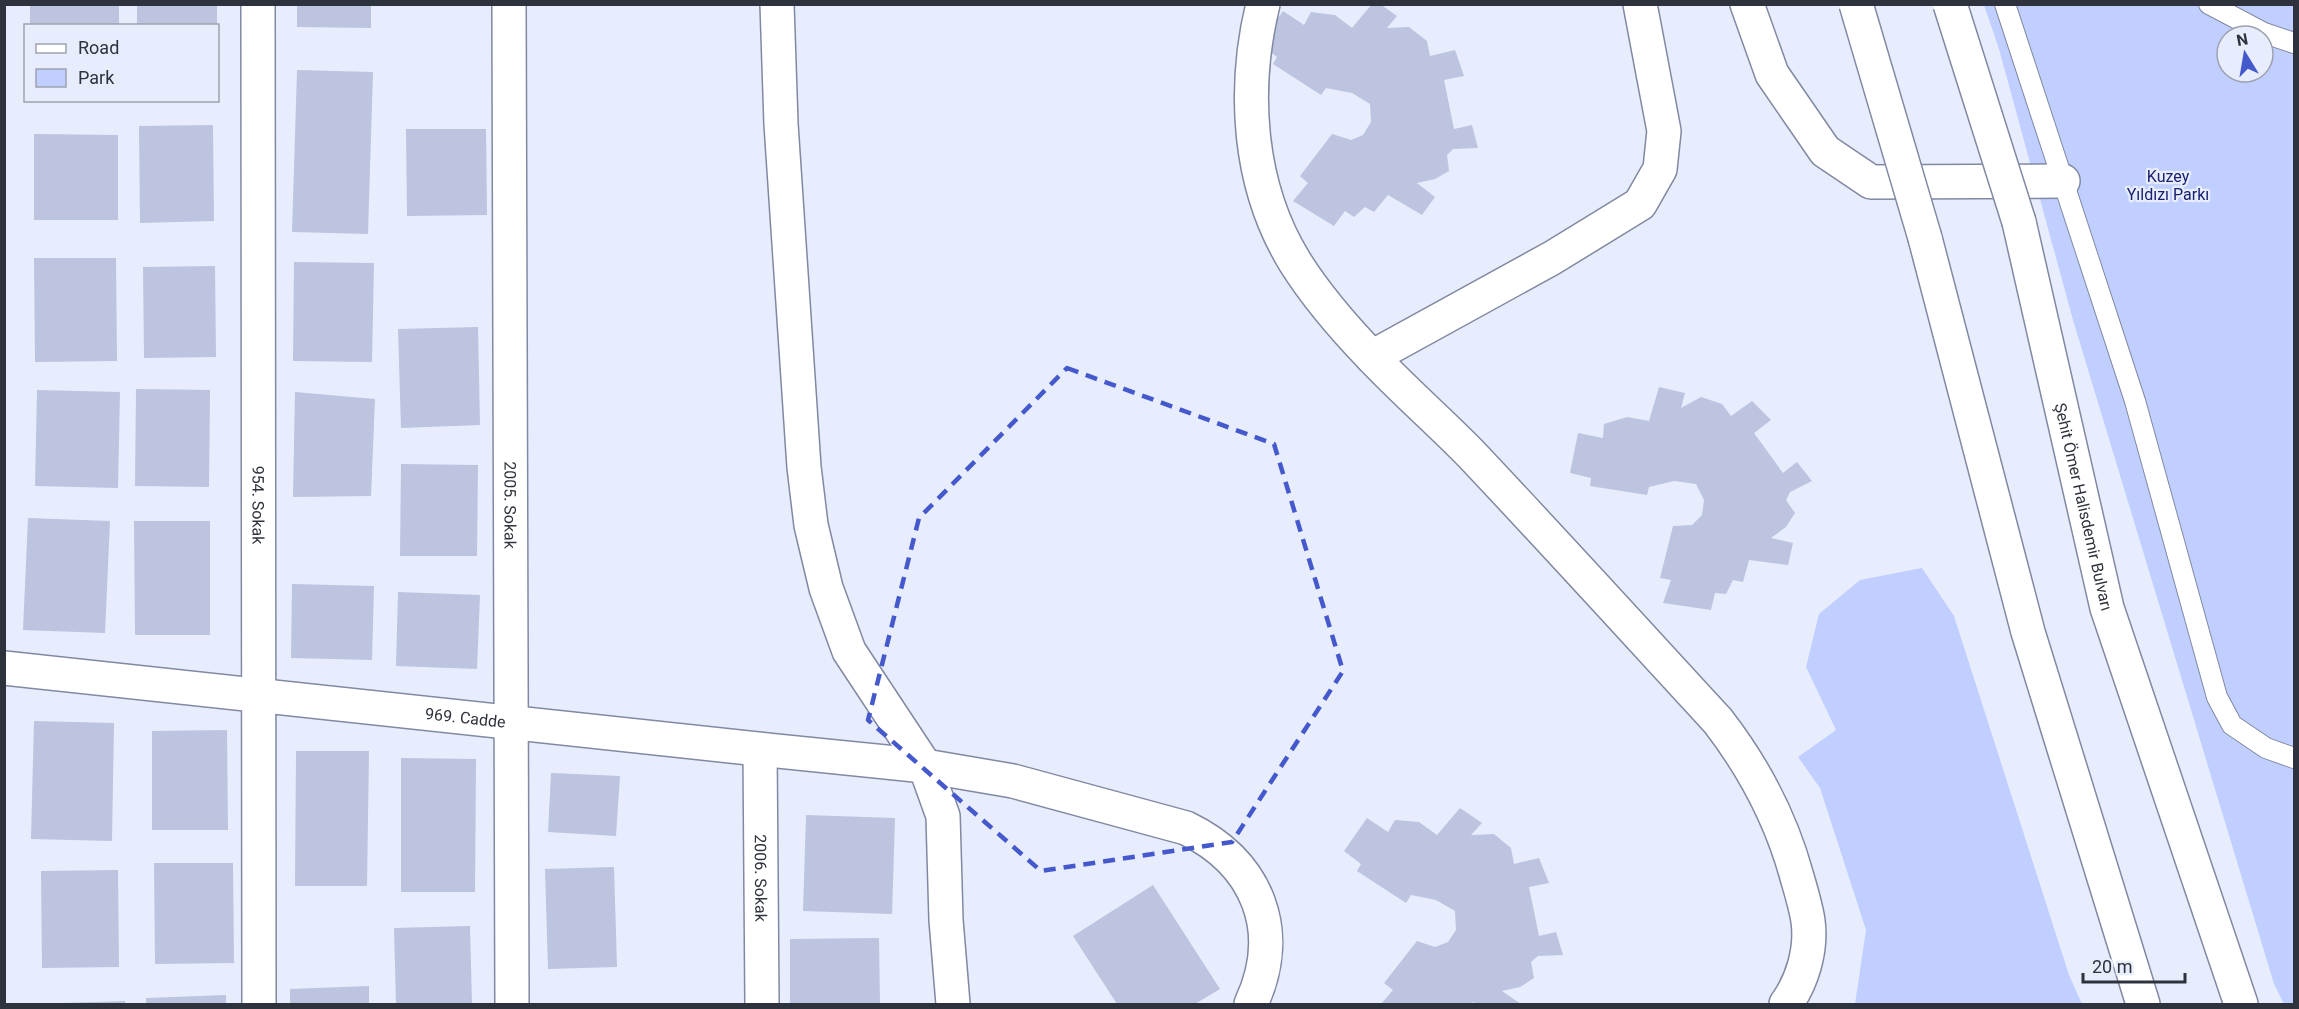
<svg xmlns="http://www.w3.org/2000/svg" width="2299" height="1009" viewBox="0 0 2299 1009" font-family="Roboto,sans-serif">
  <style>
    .green { fill: #c0cfff; fill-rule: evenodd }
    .building { fill: #bcc4df }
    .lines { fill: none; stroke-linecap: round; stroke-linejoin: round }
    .lane-casing { stroke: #8189a2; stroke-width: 22 }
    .street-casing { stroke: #8189a2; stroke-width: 36 }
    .secondary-casing { stroke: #8189a2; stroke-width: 36 }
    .highway-casing { stroke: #8189a2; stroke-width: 36 }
    .lane { stroke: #fff; stroke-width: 20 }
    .street { stroke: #fff; stroke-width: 33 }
    .secondary { stroke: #fff; stroke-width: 33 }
    .highway { stroke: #fff; stroke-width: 33 }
    .highway-bridge-casing { stroke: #8189a2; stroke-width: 36; stroke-linecap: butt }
    .highway-bridge { stroke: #fff; stroke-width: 33 }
    .marked { fill: none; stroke: #4559cd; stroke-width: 4.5; stroke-dasharray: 12 8; stroke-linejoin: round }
    .labels { text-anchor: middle; stroke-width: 4.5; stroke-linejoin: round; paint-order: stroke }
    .park-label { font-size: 16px; fill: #19216f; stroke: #e7edfd }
    .street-label { font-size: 16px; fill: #2e323c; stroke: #e7edfd }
  </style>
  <rect width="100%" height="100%" fill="#e7edfd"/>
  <g class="green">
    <path d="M1984,5H2294V1004H2284L2274,984L2073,320L1999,49ZM2227,36H2263V72H2227Z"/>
    <path d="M1922,568L1954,616L2069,975L2082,1004H1855L1866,930L1820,788L1798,757L1836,730L1806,667L1819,614L1860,580Z"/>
  </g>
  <g class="building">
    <rect x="30" y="4" width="89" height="22"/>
    <rect x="137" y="4" width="80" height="22"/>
    <path d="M297,4H371V28L297,27Z"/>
    <path d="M1372,4H1380L1397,16L1387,28L1409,27L1427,41L1430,56L1455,50L1464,76L1444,80L1454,129L1472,125L1478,148L1453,149L1447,155L1449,171L1435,179L1417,183L1435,197L1422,215L1388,195L1374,212L1365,207L1354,217L1345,211L1334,226L1293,201L1308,183L1300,176L1332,134L1351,140L1363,135L1371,122L1370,104L1352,93L1326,88L1321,95L1273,64L1277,57L1260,44L1283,11L1304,25L1311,12L1335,15L1352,28Z"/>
    <path d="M297,70L373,72L368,234L292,232Z"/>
    <path d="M213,125L214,221L140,223L139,126Z"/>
    <path d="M406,129H486L487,215L407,216Z"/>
    <path d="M34,134L118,135V220H34Z"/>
    <path d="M34,258H116L117,361L35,362Z"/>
    <path d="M294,262L374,263L372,362L293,361Z"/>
    <path d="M215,266L216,357L144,358L143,267Z"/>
    <path d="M478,327L480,425L401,428L398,329Z"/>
    <path d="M1659,387L1685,393L1681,408L1701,397L1722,404L1731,416L1752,401L1771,420L1754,433L1783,473L1797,462L1812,481L1790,492L1786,500L1795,513L1786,527L1771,538L1793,543L1788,565L1749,560L1743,582L1733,580L1726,594L1715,593L1711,610L1663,603L1671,580L1660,578L1673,526L1692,525L1702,515L1704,500L1696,484L1674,481L1649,487L1647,495L1590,486L1591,478L1570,473L1578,433L1603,438L1604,424L1627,417L1649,421Z"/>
    <path d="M136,389L210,390L209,487L135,486Z"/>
    <path d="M37,390L120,392L118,488L35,486Z"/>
    <path d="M295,392L375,399L371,496L293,497Z"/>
    <path d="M401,464L478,465L477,556H400Z"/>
    <path d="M28,518L110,521L105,633L23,630Z"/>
    <path d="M134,521H210V635H135Z"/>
    <path d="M292,584L374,586L372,660L291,658Z"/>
    <path d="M398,592L480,595L477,669L396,666Z"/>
    <path d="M34,721L114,723L112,841L31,839Z"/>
    <path d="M227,730L228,830H152V731Z"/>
    <path d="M296,751H369L367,886H295Z"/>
    <path d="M401,758L476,759L475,892H401Z"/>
    <path d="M551,773L620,776L616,836L548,832Z"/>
    <path d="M1460,808L1482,823L1471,835L1494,834L1511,848L1514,864L1539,858L1549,883L1529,887L1539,936L1556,932L1563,955L1538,956L1531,962L1534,978L1520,987L1502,991L1521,1004H1477L1473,1002L1471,1004H1381L1393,990L1384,983L1417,941L1435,947L1448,942L1456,930L1455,911L1436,900L1411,895L1406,903L1357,871L1361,864L1344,851L1367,818L1388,832L1395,820L1419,822L1437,835Z"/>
    <path d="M806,815L895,818L892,914L803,911Z"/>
    <path d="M154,863H233L234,963L155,964Z"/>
    <path d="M614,867L617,967L548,969L545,869Z"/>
    <path d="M118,870L119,967L42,968L41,871Z"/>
    <path d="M1153,885L1220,989L1195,1004H1117L1073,936Z"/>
    <path d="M470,926L472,1004H396L394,928Z"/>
    <path d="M879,938L880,1004H790V939Z"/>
    <path d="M369,986V1004H290V989Z"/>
    <path d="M226,995V1004H146V998Z"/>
    <path d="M125,1001V1004H62V1003Z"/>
  </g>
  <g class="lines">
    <defs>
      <g id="lane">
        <path d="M2005,4L2135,401L2217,697L2232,725L2266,748L2294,758"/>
        <path d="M2209,4L2264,33L2294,43"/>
      </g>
      <g id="street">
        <path id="s1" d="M258,4L259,1004"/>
        <path id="s2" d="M509,4L512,1004"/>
        <path d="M1263,4C1242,90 1248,186 1295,262C1317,297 1344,328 1372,357C1404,391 1440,422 1472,455C1555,543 1636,632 1718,721C1755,769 1781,818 1797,877C1801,891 1806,907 1808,921C1812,950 1802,982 1786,1004"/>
        <path d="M1747,4L1772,74L1825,151L1871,182L2063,181"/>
        <path d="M1372,357L1552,258L1640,204L1660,169L1664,131L1640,4"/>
        <path id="s3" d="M760,750L762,1004"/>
        <path d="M925,766L1013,781L1186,828C1258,863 1285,931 1251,1004"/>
      </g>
      <g id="secondary">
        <path d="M777,4L781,124L804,467L811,525L826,588L849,651L925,766L943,816L946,920L953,1004"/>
        <path id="s4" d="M4,668C312,699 618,736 925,766"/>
      </g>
      <g id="highway">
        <path id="s5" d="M2019,222L2107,608L2241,1004"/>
        <path d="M1925,238L2028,632L2143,1004"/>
      </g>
    </defs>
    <use href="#lane" class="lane-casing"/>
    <use href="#street" class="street-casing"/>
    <use href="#secondary" class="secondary-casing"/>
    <use href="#highway" class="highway-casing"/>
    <use href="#lane" class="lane"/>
    <use href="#street" class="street"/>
    <use href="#secondary" class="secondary"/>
    <use href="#highway" class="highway"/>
    <defs>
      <g id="highway-bridge">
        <path d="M1856,4L1925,238"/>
        <path d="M1950,4L2019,222"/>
      </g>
    </defs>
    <use href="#highway-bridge" class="highway-bridge-casing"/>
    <use href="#highway-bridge" class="highway-bridge"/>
  </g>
  <path class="marked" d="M1067,368L1274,444L1343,671L1232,842L1041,871L868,720L919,518Z"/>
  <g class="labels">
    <g class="park-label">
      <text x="2168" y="182">Kuzey<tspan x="2168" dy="18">Yıldızı Parkı</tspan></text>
    </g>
    <g class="street-label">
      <text dy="6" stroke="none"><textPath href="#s1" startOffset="501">954. Sokak</textPath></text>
      <text dy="6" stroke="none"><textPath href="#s2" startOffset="501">2005. Sokak</textPath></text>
      <text dy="6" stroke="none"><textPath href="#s5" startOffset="292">Şehit Ömer Halisdemir Bulvarı</textPath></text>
      <text dy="6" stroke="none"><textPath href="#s4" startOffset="464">969. Cadde</textPath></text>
      <text dy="6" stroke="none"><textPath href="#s3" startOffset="128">2006. Sokak</textPath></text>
    </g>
  </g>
  <rect width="2299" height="1009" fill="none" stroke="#2e323c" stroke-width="12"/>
  <rect x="24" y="24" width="195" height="78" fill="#e7edfd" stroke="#9da2b0" stroke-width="1.5"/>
  <rect x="36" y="44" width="30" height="9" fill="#ffffff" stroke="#9da2b0" stroke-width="1.5"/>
  <text x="78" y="54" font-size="18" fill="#2e323c">Road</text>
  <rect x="36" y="69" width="30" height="18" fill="#c0cfff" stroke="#9da2b0" stroke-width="1.5"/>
  <text x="78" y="84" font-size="18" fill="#2e323c">Park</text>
  <g transform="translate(2245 54) rotate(349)"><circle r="28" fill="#e7edfd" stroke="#9da2b0" stroke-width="1.5"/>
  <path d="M0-4.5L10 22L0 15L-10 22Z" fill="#4559cd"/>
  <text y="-9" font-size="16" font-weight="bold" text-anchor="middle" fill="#2e323c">N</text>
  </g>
  <path d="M2083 973v9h102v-9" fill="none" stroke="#2e323c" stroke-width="3"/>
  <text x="2092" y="973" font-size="18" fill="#2e323c" stroke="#e7edfd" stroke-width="4.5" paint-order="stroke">20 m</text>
</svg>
